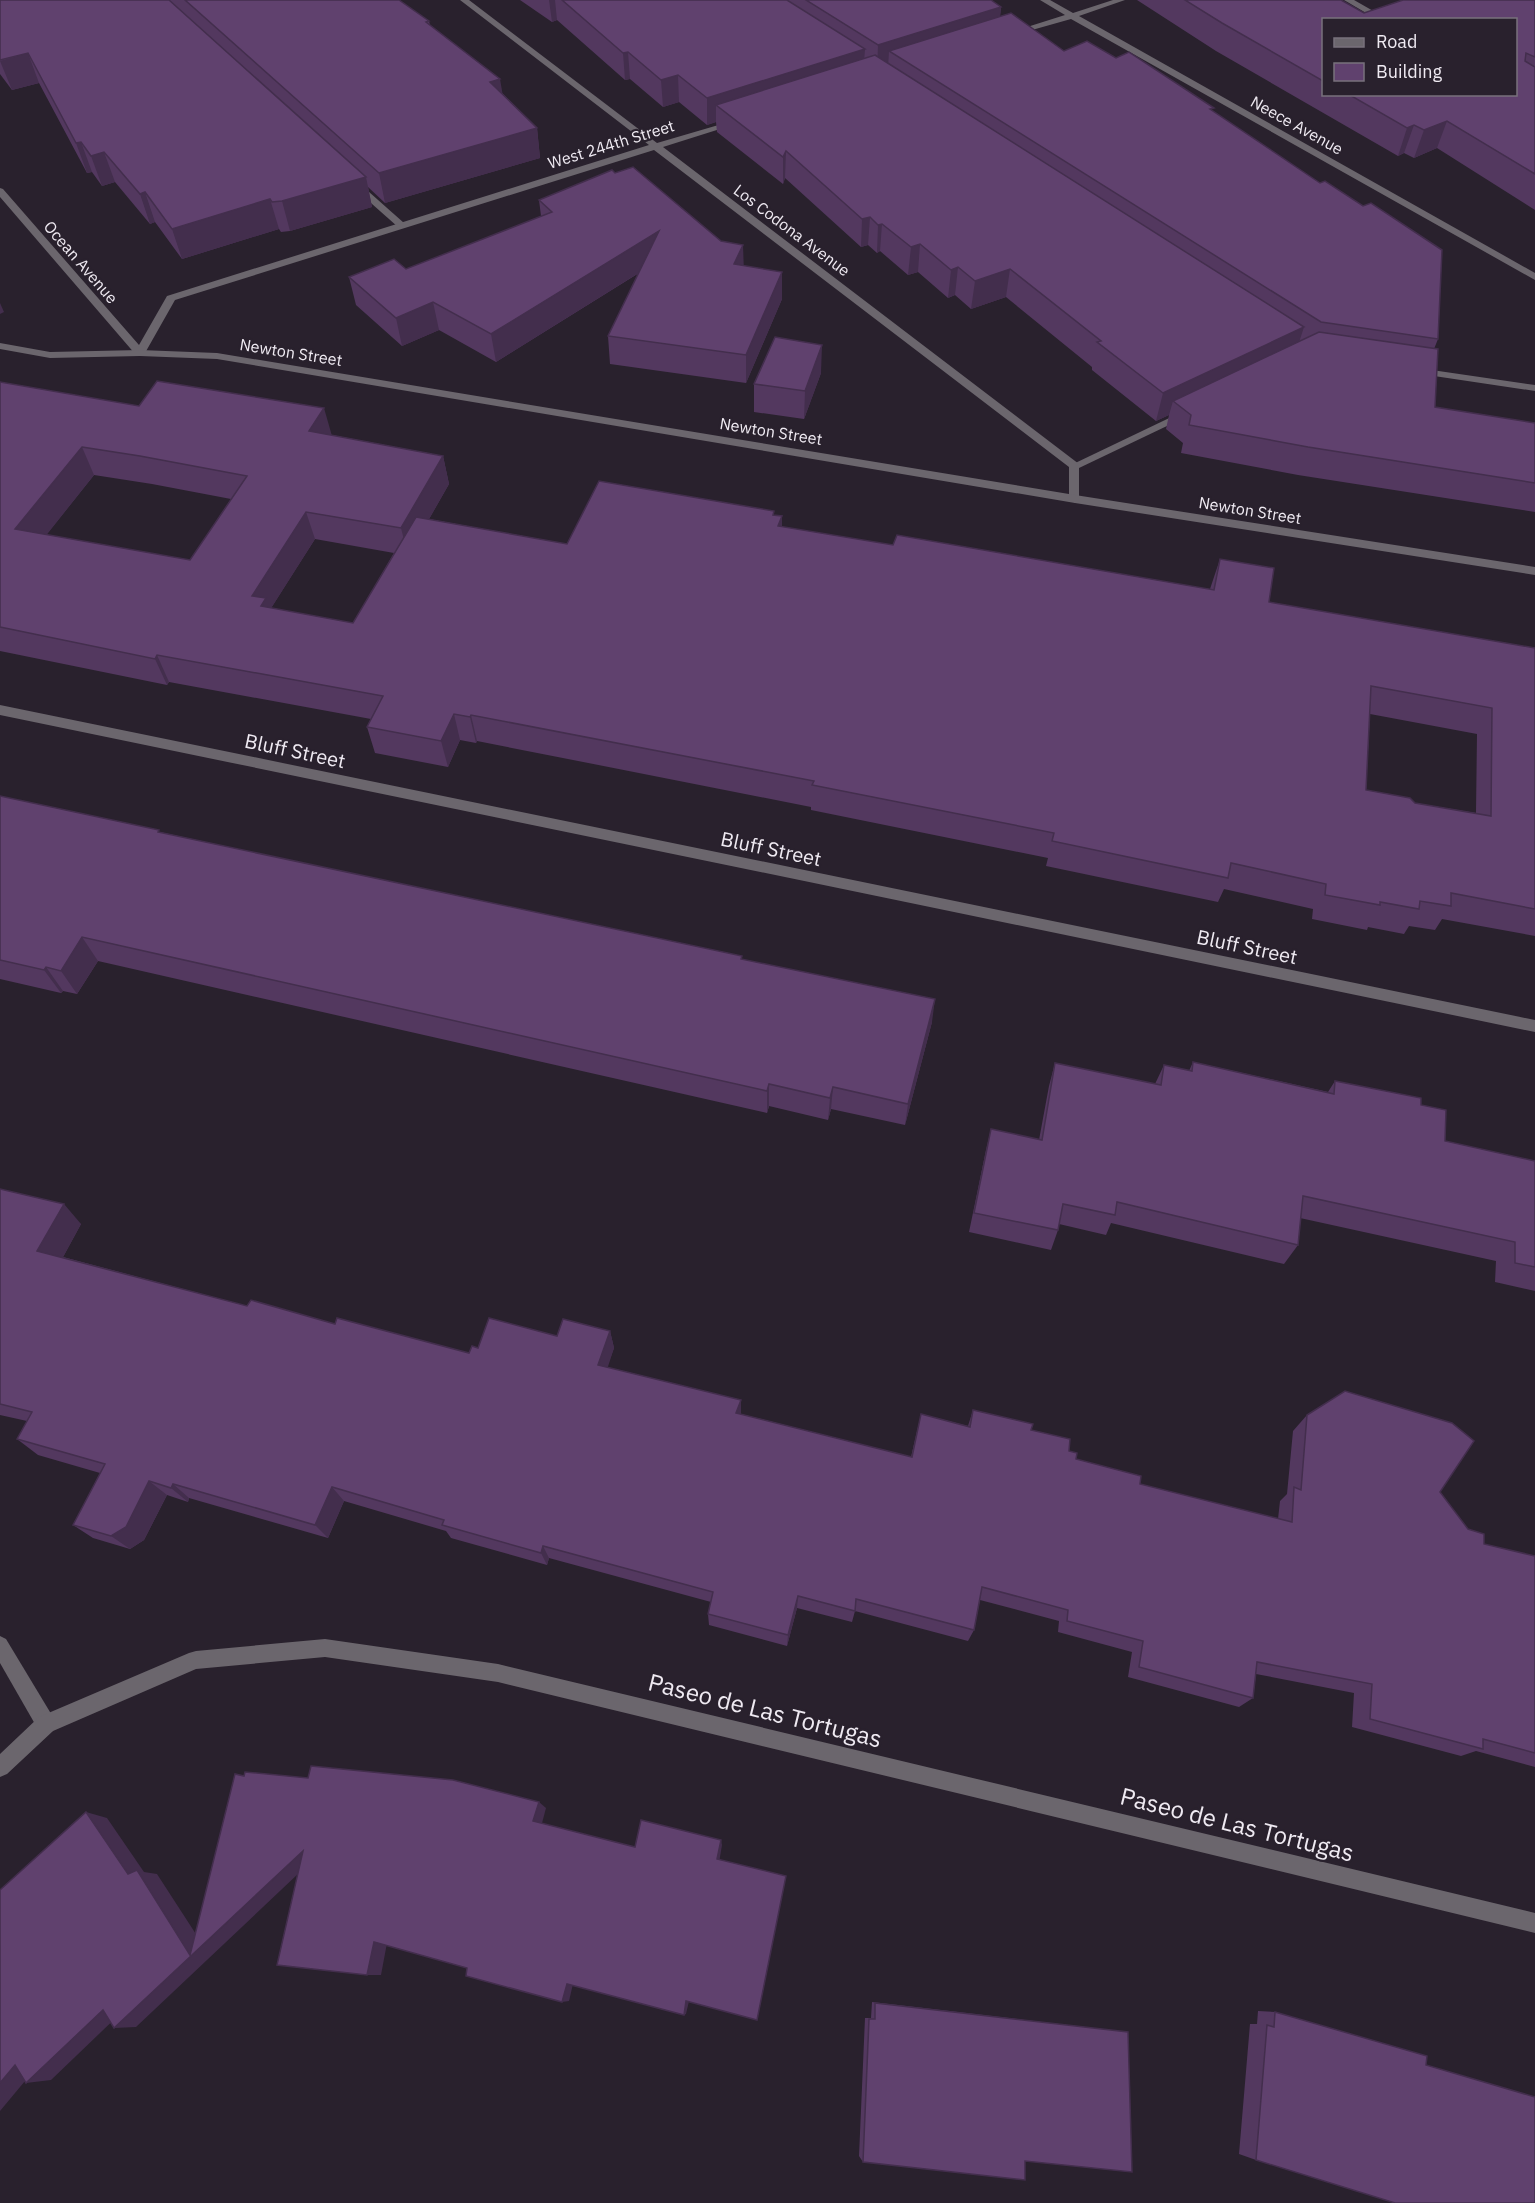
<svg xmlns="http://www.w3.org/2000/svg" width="1535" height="2203" viewBox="0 0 1535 2203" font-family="'IBM Plex Sans',sans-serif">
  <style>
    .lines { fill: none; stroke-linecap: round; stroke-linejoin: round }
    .service { fill: #6b666d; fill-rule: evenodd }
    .minor { fill: #6b666d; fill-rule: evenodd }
    .tertiary { fill: #6b666d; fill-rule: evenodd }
    .wall { fill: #53385f; fill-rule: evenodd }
    .shaded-wall { fill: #432e4d }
    .building { fill: #60416e; stroke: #432e4d; stroke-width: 1.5; fill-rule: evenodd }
    .labels { text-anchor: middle; stroke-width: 4.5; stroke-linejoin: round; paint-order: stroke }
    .far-street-label { font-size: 16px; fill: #efeaf2; stroke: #29212d }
    .street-label { font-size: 20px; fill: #efeaf2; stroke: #29212d }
    .near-street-label { font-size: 24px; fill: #efeaf2; stroke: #29212d }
  </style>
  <rect width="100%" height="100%" fill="#29212d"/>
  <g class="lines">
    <g class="service">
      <path d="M1344,0H1354L1389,20H1378Z"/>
      <path d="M354,184H360L404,223V227H398L354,188Z"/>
      <path d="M1418,368L1535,385V391L1414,373L1413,371Z"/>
      <path d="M1186,410L1190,411V415L1079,468H1071L1069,466Z"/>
    </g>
    <g class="minor">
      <path d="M460,0H469L657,143L739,119V123L663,147L1079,464V502L1075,503L1069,499V467L654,150L175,300L145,353L140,356L136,355L0,197V188L3,189L139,345L167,296L649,145Z"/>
      <path d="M1040,0H1050L1073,13L1113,0H1125L1079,16L1535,273V280L1071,19L1011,36V32L1065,15Z"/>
      <path d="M0,705L1535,1020V1032L0,715Z"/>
      <path d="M0,1636L6,1639L53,1717L55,1724L53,1731L46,1733L39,1731L0,1663Z"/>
    </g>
    <g class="tertiary">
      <path d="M0,343L50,352L140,350L217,353L1075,495L1535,567V575L1075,503L217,359L140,356L50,358L0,349Z"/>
      <path d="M325,1639L498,1664L1535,1913V1933L498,1682L325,1657L196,1669L53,1731L7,1774L0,1777V1754L39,1717L189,1653L196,1651Z"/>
    </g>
  </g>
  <g class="wall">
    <path d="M0,0H399L429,21L430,25L503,94L537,128L540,158L385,203L368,187L372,207L290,231L281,232L279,229L182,259L155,222L150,224L115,182L102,186L92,172L87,173L39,83L12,90L0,74Z"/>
    <path d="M520,0H991L1001,7L1000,17L1064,51L1213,111L1438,339L1434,349L1435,407L1535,423V512L1298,475L1181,453L1183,443L1166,429L1169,415L1156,421L1092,370V367L1006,297L971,309L955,295L948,298L918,272L908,275L880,251L877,253L868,245L861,247L785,178L783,184L717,132L716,122L707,125L679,102L663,107L630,79L625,80L557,20L552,22Z"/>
    <path d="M1137,0H1341L1364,13L1535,0V210L1437,148L1414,158L1404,153L1398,156L1216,51ZM1323,20L1515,94H1323Z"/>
    <path d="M539,200L744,266L782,299L746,383L610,364L608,336L639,273L496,362L439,330L402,346L356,305L349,277L406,269L541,216Z"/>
    <path d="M821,373L804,419L754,412V384Z"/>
    <path d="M0,382L139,406L332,435L443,456L449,484L429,519L567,544L774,511V515L782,527L893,545L1210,589L1220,559L1269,602L1535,648V936L1442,919L1435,930L1409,926L1404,934L1368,927L1367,930L1312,919L1313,909L1224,889L1218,902L1046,866L1048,858L811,810V807L477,741L476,743L460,740L448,767L375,753L367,727L371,719L169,682L167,685L0,651ZM94,475L152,484L231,499L190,560L46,535ZM315,539L394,553L353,623L271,608ZM1370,714L1477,734L1476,813L1415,803L1366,790Z"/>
    <path d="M0,796L160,832L742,959L932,1022L905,1125L831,1109L828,1120L769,1106L767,1113L98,961L77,994L63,991L61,993L0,979Z"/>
    <path d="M1193,1062L1328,1092L1335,1081L1421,1105L1445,1141L1535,1161V1291L1495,1282L1496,1261L1300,1218L1298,1245L1284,1264L1111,1223L1106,1235L1059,1224L1058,1230L1051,1250L969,1232L986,1150L991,1129L1039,1140L1049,1086L1055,1063L1155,1084L1164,1065L1189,1071Z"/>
    <path d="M0,1189L81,1224L63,1257L247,1306L469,1353L478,1348L557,1336L610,1331L614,1348L607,1367L741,1400V1414L911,1457L921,1414L968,1426L973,1410L1031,1430L1069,1451L1076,1459L1140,1484L1278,1519L1280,1501L1287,1494L1293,1431L1307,1415L1440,1492L1468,1529L1484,1544L1535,1556V1767L1476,1751L1461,1756L1352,1727L1354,1693L1256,1674L1253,1698L1239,1707L1128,1677L1132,1652L1058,1632L1059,1621L980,1600L974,1630L968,1641L855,1611L852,1622L797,1608L787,1646L709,1625L708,1614L711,1602L549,1558L547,1565L451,1538L446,1531L344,1501L328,1538L189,1498L188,1502L167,1495L144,1540L130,1549L93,1538L73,1525L100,1473L38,1455L17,1439L27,1421L0,1415Z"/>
    <path d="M872,2002L1128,2032L1025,2161L863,2162L859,2156L865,2018H871Z"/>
    <path d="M1258,2011L1275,2012L1426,2065L1256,2160L1239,2154L1250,2024H1257Z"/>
  </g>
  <g class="shaded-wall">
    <path d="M549,0H555L557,20L552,22Z"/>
    <path d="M1001,7L998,34L889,51L888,68L877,72L878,45Z"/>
    <path d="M865,49L863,76L716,105V122L707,125V98Z"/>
    <path d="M628,52L630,79L625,80L623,53Z"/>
    <path d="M28,53L39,83L12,90L0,61Z"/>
    <path d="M678,75L679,102L663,107L661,80Z"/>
    <path d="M500,79L505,108L490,82Z"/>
    <path d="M1447,121L1437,148L1414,158L1424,130Z"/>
    <path d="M1414,125L1404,153L1398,156L1407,128Z"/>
    <path d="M537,128L540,158L385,203L379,173Z"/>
    <path d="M81,142L92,172L87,173L76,143Z"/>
    <path d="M786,151L785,178L783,184V157Z"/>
    <path d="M104,152L115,182L102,186L91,156Z"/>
    <path d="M366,177L372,207L290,231L282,201Z"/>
    <path d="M145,192L155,222L150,224L140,194Z"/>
    <path d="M270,199L279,229L182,259L172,229Z"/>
    <path d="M870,217L868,245L861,247L862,219Z"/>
    <path d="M882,224L880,251L877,253L878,225Z"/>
    <path d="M659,231L661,259L496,362L491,334Z"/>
    <path d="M920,244L918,272L908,275L911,247Z"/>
    <path d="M743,245L744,273L734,264Z"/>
    <path d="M958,267L955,295L948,298L951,270Z"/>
    <path d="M1010,269L1006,297L971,309L975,281Z"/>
    <path d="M782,272V299L746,383V355Z"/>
    <path d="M433,302L439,330L402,346L396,318Z"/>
    <path d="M0,303L4,312L0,314Z"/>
    <path d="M1304,327L1295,355L1173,401L1169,415L1156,421L1163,393Z"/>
    <path d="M822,345L821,373L804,419L805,391Z"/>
    <path d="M324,408L332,436L309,431Z"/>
    <path d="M82,447L94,475L29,557L15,529Z"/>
    <path d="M443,456L449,484L408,556L401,528Z"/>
    <path d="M306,512L315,539L270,610L276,625L252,596Z"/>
    <path d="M782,516V544L778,526Z"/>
    <path d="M157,655L169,682L167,685L155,659Z"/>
    <path d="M454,714L460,740L448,767L441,741Z"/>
    <path d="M471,715L477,741L476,743L470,717Z"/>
    <path d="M82,937L98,961L77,994L61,971Z"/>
    <path d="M46,967L63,991L61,993L44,970Z"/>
    <path d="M935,999L932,1022L905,1125L908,1104Z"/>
    <path d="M769,1084V1106L767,1113V1091Z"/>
    <path d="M833,1087L831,1109L828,1120L830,1098Z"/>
    <path d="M64,1204L81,1224L56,1270L37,1251Z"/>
    <path d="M610,1331L614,1348L603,1382L598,1365Z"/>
    <path d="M741,1400V1416L736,1413Z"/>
    <path d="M149,1481L167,1495L144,1540L130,1549L111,1536Z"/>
    <path d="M173,1484L189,1498L188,1502L171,1488Z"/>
    <path d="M332,1487L344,1501L328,1538L315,1525Z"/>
    <path d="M543,1546L549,1558L547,1565L541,1553Z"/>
    <path d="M798,1596L797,1608L787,1646L788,1635Z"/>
    <path d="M539,1802L546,1808L541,1827L533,1821Z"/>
    <path d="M86,1812L107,1818L144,1872L157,1874L203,1945L303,1851L317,1856L136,2027L114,2028L190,1955L128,1874Z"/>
    <path d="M721,1840L722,1845L719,1863L717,1859Z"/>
    <path d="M374,1942L387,1943L381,1975H367Z"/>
    <path d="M567,1984H573L569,2001L562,2002Z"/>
    <path d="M686,2001H689L686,2014L684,2015Z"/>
    <path d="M125,2009L51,2080L26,2083L103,2010Z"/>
    <path d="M40,2063L0,2111V2083L15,2065Z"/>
  </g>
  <g class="building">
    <path d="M0,0H169L366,177L282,201L272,202L270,199L172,229L145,192L140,194L104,152L91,156L81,142L76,143L28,53L0,60Z"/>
    <path d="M185,0H399L429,21L426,22L500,79L490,82L537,128L379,173Z"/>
    <path d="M562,0H787L865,49L707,98L678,75L661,80L628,52L623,53Z"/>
    <path d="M806,0H991L1001,7L878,45Z"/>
    <path d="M1185,0H1341L1364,13L1403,0H1535V57L1526,53L1525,61L1535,67V174L1447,121L1424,130L1414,125L1407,128L1348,94H1515V20H1323V81L1222,23Z"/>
    <path d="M1011,13L1064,51L1087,41L1116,58L1129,52L1214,108L1210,109L1320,183L1325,181L1363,206L1371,203L1442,250L1438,339L1321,322L889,51Z"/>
    <path d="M875,55L1304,327L1163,393L1097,342L1101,341L1010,269L975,281L958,267L951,270L920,244L911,247L882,224L878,225L870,217L862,219L786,151L783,157L716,105Z"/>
    <path d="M633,167L721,241L743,245L734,264L782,272L746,355L608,336L659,231L491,334L433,302L396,318L349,277L394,259L406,269L552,212L539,200L612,170L615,173Z"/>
    <path d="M1319,332L1438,349L1435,407L1535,423V483L1308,447L1189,425L1191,415L1173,401Z"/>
    <path d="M775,337L822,345L805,391L754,384Z"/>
    <path d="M157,381L324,408L309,431L443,456L401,528L306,512L252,596L266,598L261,606L353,623L416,517L567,544L599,481L774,511L773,515L782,516L778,526L893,545L897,535L1214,590L1220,559L1274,568L1269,602L1535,648V909L1451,893V906L1420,901L1419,909L1380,902V905L1325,895L1326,884L1231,863L1228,878L1052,841L1054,833L812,785L814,781L471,715L470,717L454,714L441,741L367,727L383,696L157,655L155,659L0,627V382L139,406ZM82,447L140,456L247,476L190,560L15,529ZM1371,686L1492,708L1491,816L1415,803L1410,798L1366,790Z"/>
    <path d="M0,796L159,830L158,832L742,956L741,959L935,999L908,1104L833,1087L830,1098L769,1084L767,1091L82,937L61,971L46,967L44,970L0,960Z"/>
    <path d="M1193,1062L1334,1094L1335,1081L1421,1098V1105L1446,1110L1445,1141L1535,1161V1267L1515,1263V1242L1303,1196L1298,1245L1117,1202L1115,1215L1063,1204L1058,1230L974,1213L991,1129L1042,1140L1055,1063L1161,1085L1164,1065L1192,1071Z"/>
    <path d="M0,1189L64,1204L37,1251L247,1306L251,1300L335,1324L337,1318L469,1353L472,1346L478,1348L489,1318L557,1336L563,1319L610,1331L598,1365L741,1400L736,1413L912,1457L921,1414L970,1427L973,1410L1033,1424L1031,1430L1070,1439L1069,1451L1077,1453L1076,1459L1141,1476L1140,1484L1292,1522L1294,1487L1301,1490L1307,1415L1345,1391L1452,1423L1474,1441L1440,1492L1468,1529L1484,1534V1544L1535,1556V1753L1483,1739V1749L1370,1719L1372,1684L1257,1662L1253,1698L1139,1667L1143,1641L1067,1621L1068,1610L982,1587L974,1630L856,1599L855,1611L798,1596L788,1635L708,1614L713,1592L543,1546L541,1553L442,1525L444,1520L332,1487L315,1525L173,1484L171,1488L149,1481L126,1527L111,1536L73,1525L105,1464L17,1439L32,1412L0,1404Z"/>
    <path d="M311,1766L453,1780L539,1802L533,1821L635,1847L641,1820L721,1840L717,1859L786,1876L757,2020L686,2001L684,2015L567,1984L562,2002L466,1976L467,1968L374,1942L367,1975L277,1965L303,1851L114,2028L103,2010L26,2083L15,2065L0,2083V1890L86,1812L128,1874L137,1870L190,1955L235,1774L244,1776L245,1772L308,1778Z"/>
    <path d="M875,2003L1128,2032L1132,2172L1025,2161V2180L863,2162L869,2019H875Z"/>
    <path d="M1275,2012L1427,2056L1426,2065L1535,2097V2203H1395L1256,2160L1267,2025L1274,2027Z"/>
  </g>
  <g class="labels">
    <g class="far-street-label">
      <text transform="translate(1297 125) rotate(29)" y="6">Neece Avenue</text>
      <text transform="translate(611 144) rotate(-17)" y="6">West 244th Street</text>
      <text transform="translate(792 230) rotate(37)" y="6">Los Codona Avenue</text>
      <text transform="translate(81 262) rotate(49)" y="6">Ocean Avenue</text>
      <text transform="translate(291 352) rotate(9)" y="6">Newton Street</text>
      <text transform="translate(771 431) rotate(9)" y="6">Newton Street</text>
      <text transform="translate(1250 510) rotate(9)" y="6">Newton Street</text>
    </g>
    <g class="street-label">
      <text transform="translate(295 751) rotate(12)" y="7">Bluff Street</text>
      <text transform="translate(771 849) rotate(12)" y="7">Bluff Street</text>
      <text transform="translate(1247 947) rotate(12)" y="7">Bluff Street</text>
    </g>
    <g class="near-street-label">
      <text transform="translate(765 1711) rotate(14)" y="8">Paseo de Las Tortugas</text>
      <text transform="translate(1237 1825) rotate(14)" y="8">Paseo de Las Tortugas</text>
    </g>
  </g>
  <rect x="1322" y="18" width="195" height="78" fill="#29212d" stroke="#78717c" stroke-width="1.5"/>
  <rect x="1334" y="38" width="30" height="9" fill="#6b666d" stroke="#78717c" stroke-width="1.5"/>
  <text x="1376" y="48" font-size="18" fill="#efeaf2">Road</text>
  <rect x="1334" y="63" width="30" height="18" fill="#60416e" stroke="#78717c" stroke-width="1.5"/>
  <text x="1376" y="78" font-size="18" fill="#efeaf2">Building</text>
</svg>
